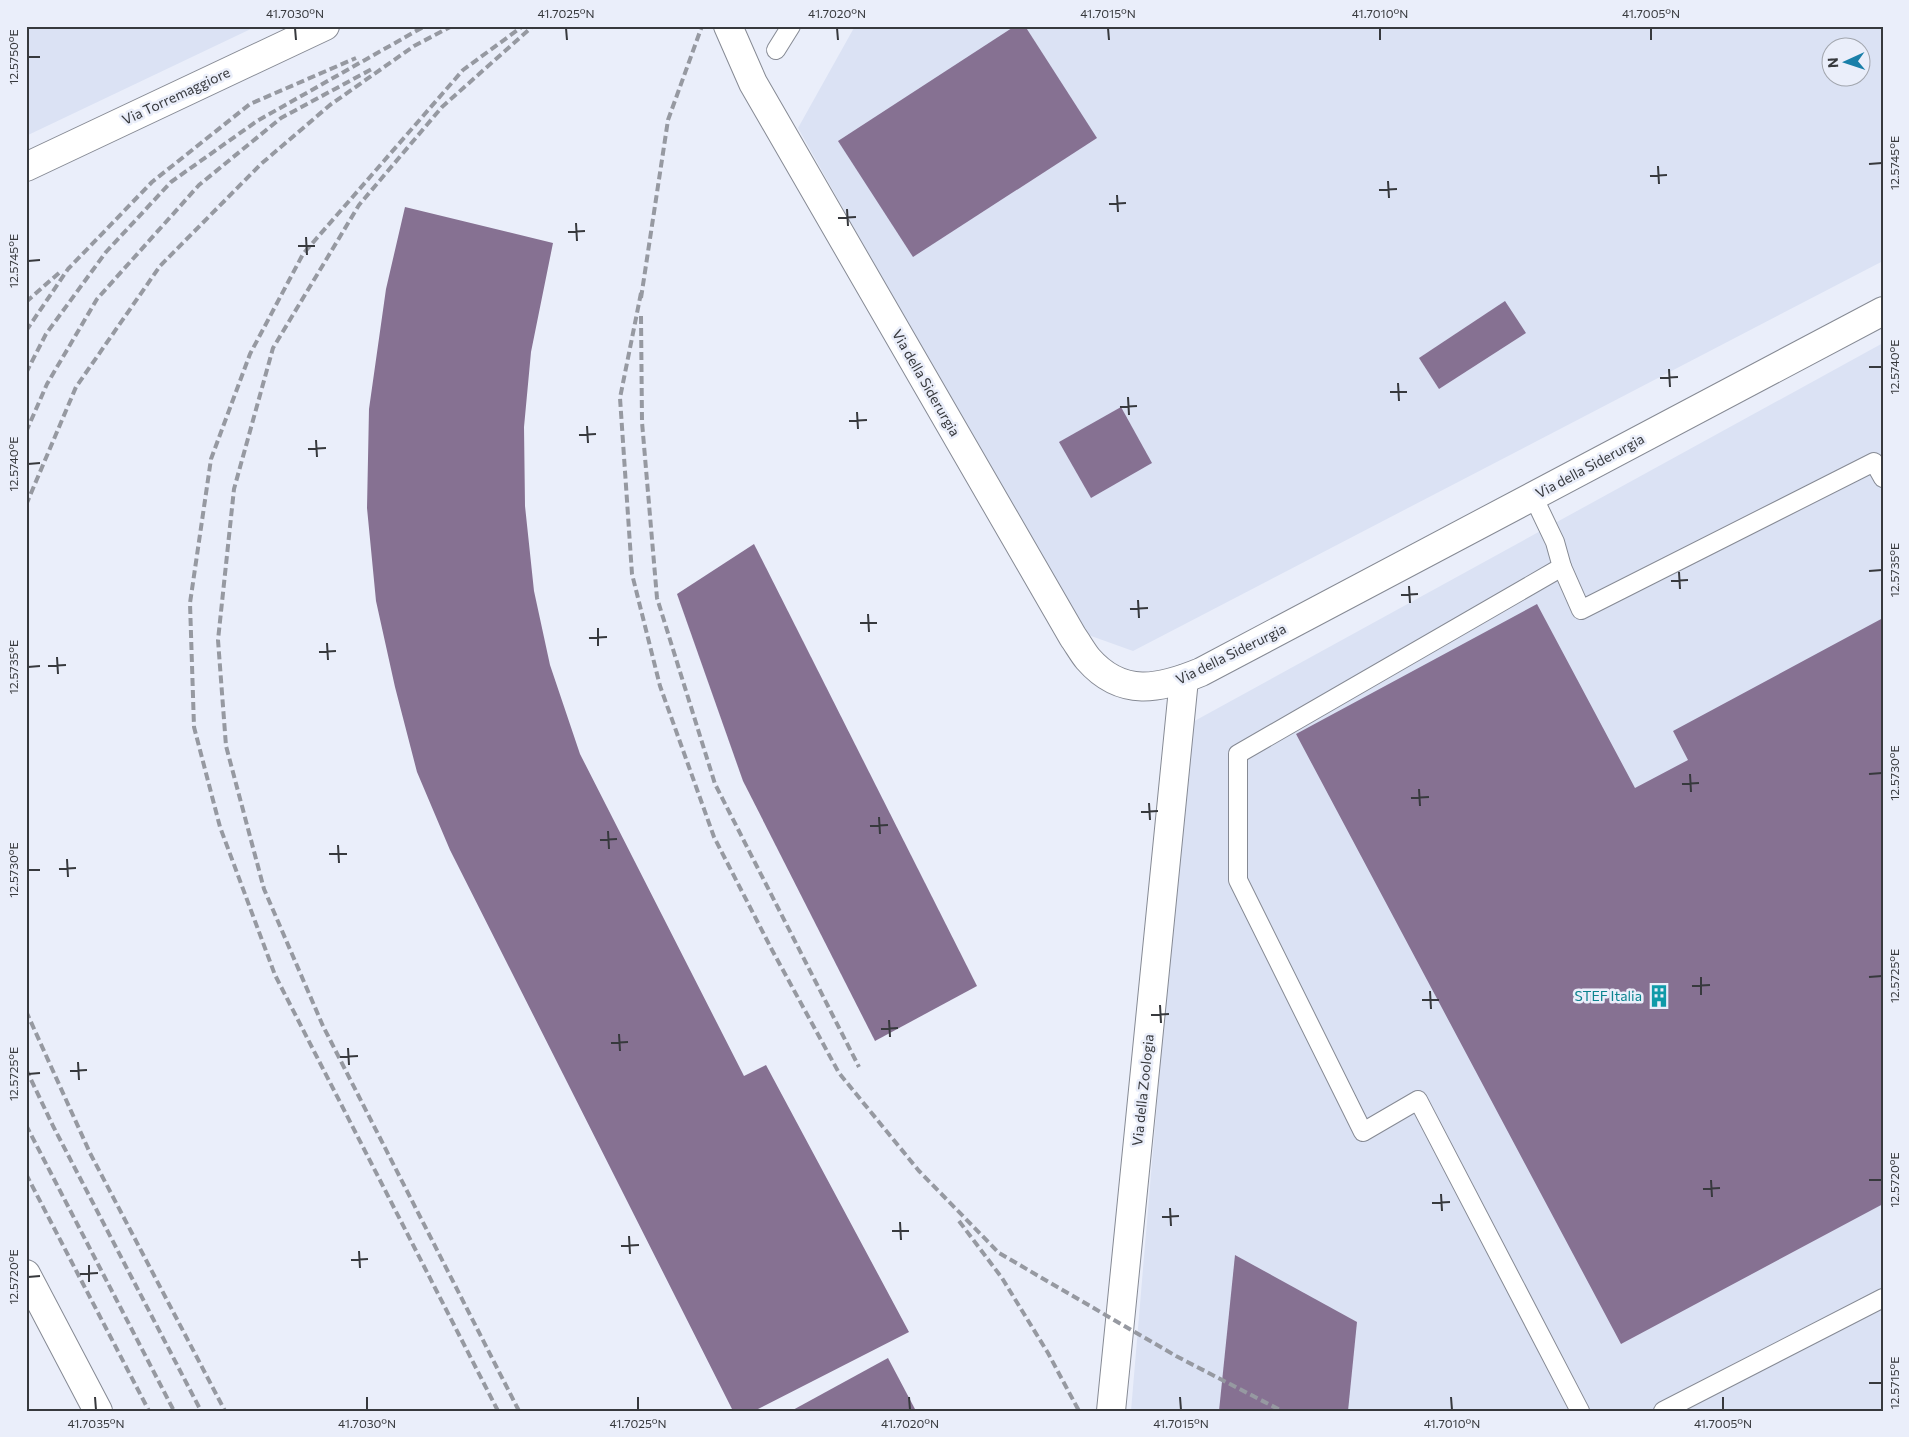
<svg xmlns="http://www.w3.org/2000/svg" width="1909" height="1437" viewBox="0 0 1909 1437" font-family="Commissioner,sans-serif">
  <style>
    .built { fill: #dbe2f4; fill-rule: evenodd }
    .building { fill: #867192 }
    .lines { fill: none; stroke-linecap: round; stroke-linejoin: round }
    .service-casing { stroke: #868a94; stroke-width: 20 }
    .minor-casing { stroke: #868a94; stroke-width: 30 }
    .service { stroke: #fff; stroke-width: 18 }
    .minor { stroke: #fff; stroke-width: 28 }
    .rail { stroke: #9699a1; stroke-width: 4; stroke-dasharray: 8 4; stroke-linecap: butt }
    .ticks { fill: none; stroke: #37393d; stroke-width: 2 }
    .labels { text-anchor: middle; stroke-width: 5; stroke-linejoin: round; paint-order: stroke }
    .street-label { font-size: 14px; fill: #37393d; stroke: #eaeefa }
    .culture-label { font-size: 14px; fill: #0d838f; stroke: #eaeefa; text-anchor: end }
    .neatline { fill: none; stroke: #37393d; stroke-width: 2 }
    .ticks-label { font-size: 12px; text-anchor: middle; fill: #37393d }
  </style>
  <rect width="100%" height="100%" fill="#eaeefa"/>
  <g class="built">
    <path d="M26,26H257L26,136Z"/>
    <path d="M855,26H1883V261L1133,651L1080,632L798,128ZM1832,48H1862V78H1832Z"/>
    <path d="M1883,343V1411H1131L1189,724Z"/>
  </g>
  <g class="building">
    <path d="M1015,26H1025L1097,138L913,257L838,141Z"/>
    <path d="M405,207L553,243L531,352L524,427L525,506L534,591L550,665L580,754L744,1076L766,1065L909,1332L754,1411H733L450,850L417,772L395,687L376,601L367,508L369,409L386,289Z"/>
    <path d="M1505,301L1526,333L1439,389L1419,358Z"/>
    <path d="M1121,407L1152,463L1091,498L1059,442Z"/>
    <path d="M754,544L977,986L875,1041L743,781L677,594Z"/>
    <path d="M1537,604L1635,788L1688,760L1673,731L1883,618V1204L1621,1344L1296,734Z"/>
    <path d="M1235,1255L1357,1322L1348,1411H1219Z"/>
    <path d="M888,1358L916,1411H791Z"/>
  </g>
  <g class="lines">
    <defs>
      <g id="service">
        <path d="M776,50L791,26"/>
        <path d="M1533,496L1555,542L1562,567L1238,754V880L1363,1132L1418,1100L1580,1411"/>
        <path d="M1562,567L1581,610L1874,462L1883,478"/>
        <path d="M1663,1411L1883,1298"/>
      </g>
      <g id="minor">
        <path d="M728,26L753,83L1073,637C1078,644 1083,653 1088,659C1122,698 1160,689 1201,672L1883,311"/>
        <path d="M26,167L325,26"/>
        <path d="M26,1274L98,1411"/>
        <path d="M1111,1411L1184,679"/>
      </g>
    </defs>
    <use href="#service" class="service-casing"/>
    <use href="#minor" class="minor-casing"/>
    <use href="#service" class="service"/>
    <use href="#minor" class="minor"/>
    <g class="rail">
      <path d="M641,293L620,398L632,574L660,686L714,837L772,950L839,1073L919,1171L999,1253L1176,1356L1282,1411"/>
      <path d="M641,298L668,120L702,26"/>
      <path d="M26,302L60,272"/>
      <path d="M641,316L642,422L657,598L715,784L859,1067"/>
      <path d="M26,331L68,269L152,182L250,104L356,58"/>
      <path d="M26,373L46,334L106,252L171,182L257,121L425,26"/>
      <path d="M26,432L47,384L97,299L199,185L281,118L372,69"/>
      <path d="M26,505L76,387L160,266L261,164L330,105L414,46L452,26"/>
      <path d="M26,1011L90,1153L225,1411"/>
      <path d="M26,1069L53,1126L201,1411"/>
      <path d="M26,1125L174,1411"/>
      <path d="M26,1174L149,1411"/>
      <path d="M959,1221L1002,1278L1048,1353L1079,1411"/>
      <path d="M498,1411L275,975L220,827L194,727L190,603L211,459L250,354L303,254L463,70L523,26"/>
      <path d="M519,1411L323,1026L264,889L226,746L218,640L234,489L273,348L359,205L442,107L533,26"/>
    </g>
  </g>
  <path class="ticks" d="M295,28L296,40M566,28L567,40M837,28L838,40M1108,28L1109,40M1380,28V40M1651,28V40M28,57H40M1869,164L1882,163M1658,166L1659,184M1650,176L1667,175M1388,181L1389,198M1379,190L1397,189M1117,195L1118,212M1109,204L1126,203M847,209L848,226M838,218L856,217M576,223L577,241M568,232L585,231M306,237L307,255M298,246H315M28,261L40,260M1869,367H1882M1669,369L1670,387M1660,378L1678,377M1398,383L1399,401M1390,392H1407M1128,397L1129,415M1120,407L1137,406M857,412L858,429M849,421L867,420M587,426L588,443M579,435L596,434M316,440L317,457M308,449L326,448M28,464L40,463M1869,571L1882,570M1679,572L1680,589M1671,581L1688,580M1409,586L1410,603M1401,595L1418,594M1138,600L1139,618M1130,609L1148,608M868,614L869,632M860,623H877M598,628V646M589,638L607,637M327,643L328,660M319,652L336,651M57,657L58,674M48,666L66,665M28,667L40,666M1690,774L1691,792M1869,774L1882,773M1682,784L1699,783M1419,789L1420,806M1411,798L1429,797M1149,803L1150,820M1141,812L1158,811M879,817L880,834M870,826L888,825M608,831L609,849M600,840L617,839M338,845L339,863M329,854H347M67,859L68,877M59,869L76,868M28,870H40M1701,977V995M1869,977L1882,976M1692,986L1710,985M1430,991L1431,1009M1422,1000H1439M1160,1005L1161,1023M1151,1015L1169,1014M889,1020L890,1037M881,1029L898,1028M619,1034L620,1051M611,1043L628,1042M348,1048L349,1065M340,1057L358,1056M78,1062L79,1080M70,1071L87,1070M28,1074L40,1073M1711,1180L1712,1197M1869,1180H1882M1703,1189L1720,1188M1441,1194L1442,1211M1432,1203L1450,1202M1170,1208L1171,1226M1162,1217L1179,1216M900,1222L901,1240M892,1231H909M629,1236L630,1254M621,1246L639,1245M359,1251L360,1268M351,1260L368,1259M89,1265V1282M80,1274L98,1273M28,1277L40,1276M1869,1383H1882M95,1397L96,1410M367,1397V1410M638,1397V1410M909,1397L910,1410M1180,1397L1181,1410M1451,1397L1452,1410M1723,1397V1410"/>
  <defs>
    <symbol id="building-bare" viewBox="-9 -9 18 18"><path d="M-4-6H4V6H1V3H-1V6H-4ZM-2.5-4.3h1.7v1.8h-1.7ZM.8-4.3h1.7v1.8H.8ZM-2.5-1h1.7V.8h-1.7ZM.8-1h1.7V.8H.8Z" fill="#0f9aa8" stroke="#eaeefa" stroke-width="2.5" paint-order="stroke"/></symbol>
  </defs>
  <g fill-rule="evenodd">
    <use href="#building-bare" x="1643" y="980" width="32" height="32"/>
  </g>
  <g class="labels">
    <g class="street-label">
      <text transform="translate(176 96) rotate(-25)" y="5">Via Torremaggiore</text>
      <text transform="translate(926 383) rotate(60)" y="5">Via della Siderurgia</text>
      <text transform="translate(1590 466) rotate(-28)" y="5">Via della Siderurgia</text>
      <text transform="translate(1231 654) rotate(-26)" y="5">Via della Siderurgia</text>
      <text transform="translate(1143 1090) rotate(-84)" y="5">Via della Zoologia</text>
    </g>
    <g class="culture-label">
      <text x="1642" y="1001">STEF Italia</text>
    </g>
  </g>
  <rect width="1909" height="1437" fill="none" stroke="#eaeefa" stroke-width="55"/>
  <g transform="translate(1846 62) rotate(267)"><circle r="24" fill="#eaeefa" stroke="#a2a6ae"/>
  <path d="M0-4L9 19L0 12L-9 19Z" fill="#197fa9"/>
  <text y="-8" font-size="14" font-weight="bold" text-anchor="middle" fill="#37393d">N</text>
  </g>
  <rect x="28" y="28" width="1854" height="1382" class="neatline"/>
  <g class="ticks-label">
    <text x="295" y="18">41.7030°N</text>
    <text x="566" y="18">41.7025°N</text>
    <text x="837" y="18">41.7020°N</text>
    <text x="1108" y="18">41.7015°N</text>
    <text x="1380" y="18">41.7010°N</text>
    <text x="1651" y="18">41.7005°N</text>
    <text transform="translate(14 57) rotate(-90)" y="4">12.5750°E</text>
    <text transform="translate(1895 163) rotate(-90)" y="4">12.5745°E</text>
    <text transform="translate(14 261) rotate(-90)" y="4">12.5745°E</text>
    <text transform="translate(1895 367) rotate(-90)" y="4">12.5740°E</text>
    <text transform="translate(14 464) rotate(-90)" y="4">12.5740°E</text>
    <text transform="translate(1895 570) rotate(-90)" y="4">12.5735°E</text>
    <text transform="translate(14 667) rotate(-90)" y="4">12.5735°E</text>
    <text transform="translate(1895 773) rotate(-90)" y="4">12.5730°E</text>
    <text transform="translate(14 870) rotate(-90)" y="4">12.5730°E</text>
    <text transform="translate(1895 976) rotate(-90)" y="4">12.5725°E</text>
    <text transform="translate(14 1074) rotate(-90)" y="4">12.5725°E</text>
    <text transform="translate(1895 1180) rotate(-90)" y="4">12.5720°E</text>
    <text transform="translate(14 1277) rotate(-90)" y="4">12.5720°E</text>
    <text transform="translate(1895 1383) rotate(-90)" y="4">12.5715°E</text>
    <text x="96" y="1428">41.7035°N</text>
    <text x="367" y="1428">41.7030°N</text>
    <text x="638" y="1428">41.7025°N</text>
    <text x="910" y="1428">41.7020°N</text>
    <text x="1181" y="1428">41.7015°N</text>
    <text x="1452" y="1428">41.7010°N</text>
    <text x="1723" y="1428">41.7005°N</text>
  </g>
</svg>
